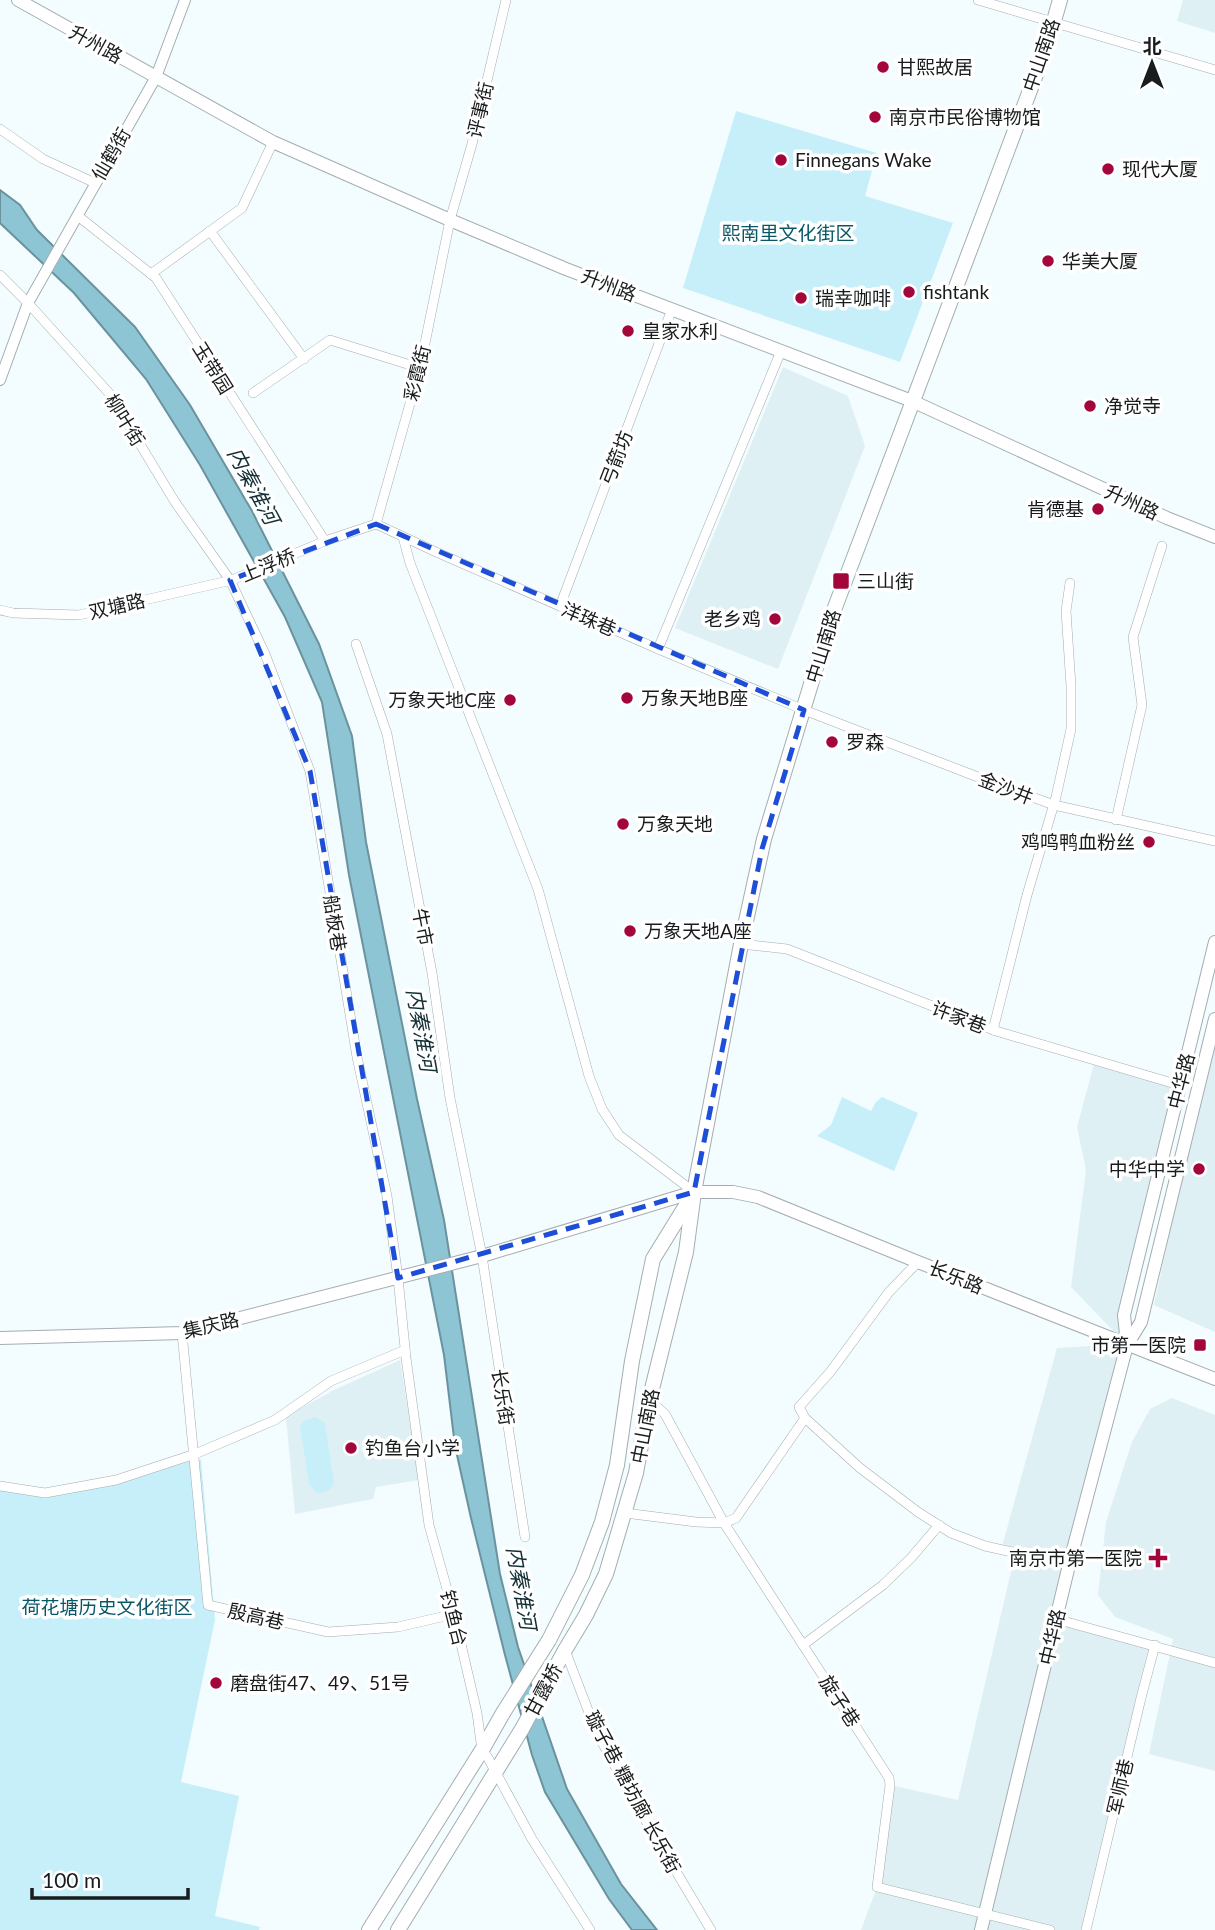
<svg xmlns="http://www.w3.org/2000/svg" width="1215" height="1930" viewBox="0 0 1215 1930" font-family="Lato,'Noto Sans SC',sans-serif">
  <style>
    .built { fill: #dff0f5 }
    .green { fill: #c7effa }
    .water { fill: #8ec5d4; stroke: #6b929d; stroke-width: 2 }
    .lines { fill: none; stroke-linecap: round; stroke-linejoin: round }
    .minor-casing { stroke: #a5adaf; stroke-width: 10 }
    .tertiary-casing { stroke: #a5adaf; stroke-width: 12 }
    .secondary-casing { stroke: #a5adaf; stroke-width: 14 }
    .primary-casing { stroke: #a5adaf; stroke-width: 16 }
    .minor { stroke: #fff; stroke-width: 9 }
    .tertiary { stroke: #fff; stroke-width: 10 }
    .secondary { stroke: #fff; stroke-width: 12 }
    .primary { stroke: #fff; stroke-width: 14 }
    .primary-bridge-casing { stroke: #a5adaf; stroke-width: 16; stroke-linecap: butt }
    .primary-bridge { stroke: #fff; stroke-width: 14 }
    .marked { fill: none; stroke: #1d4ed8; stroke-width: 5; stroke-dasharray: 14 9; stroke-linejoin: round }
    .poi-dot { fill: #a3063b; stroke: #fff; stroke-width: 2.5 }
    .labels { text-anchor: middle; stroke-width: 7; stroke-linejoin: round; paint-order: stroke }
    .street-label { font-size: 19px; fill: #191c1d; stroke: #fff }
    .poi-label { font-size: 19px; fill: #191c1d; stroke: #fff; text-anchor: start }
    .park-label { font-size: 19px; fill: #085767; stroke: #fff }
    .water-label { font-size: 21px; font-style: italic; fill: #122f36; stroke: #fff }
  </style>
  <rect width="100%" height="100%" fill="#f3fcfe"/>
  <g class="built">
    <path d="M1183,0H1215V33L1177,21Z"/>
    <path d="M783,367L848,396L865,446L778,669L675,628Z"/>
    <path d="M1213,1033H1215V1332L1154,1305Z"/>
    <path d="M1095,1060L1179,1085L1124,1315L1127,1345L1056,1618L1155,1645L1086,1930H861L877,1887L890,1785L958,1800L1015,1554L1001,1550L1057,1348L1126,1344L1071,1287L1086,1170L1077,1127Z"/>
    <path d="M400,1360L419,1480L376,1487L373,1499L295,1514L286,1416L334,1390Z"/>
    <path d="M1172,1398L1215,1415V1771L1149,1754L1173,1639L1115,1617L1098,1595L1106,1522L1132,1442L1150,1409Z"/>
  </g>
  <g class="green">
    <path d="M736,111L877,153L865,196L953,223L900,362L683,288Z"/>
    <path d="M842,1097L871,1111L876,1102L882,1097L918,1113L894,1171L817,1136L831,1125Z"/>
    <path d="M315,1417L325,1423L334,1483C330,1491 325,1493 317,1493L309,1484L300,1426L304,1421Z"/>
    <path d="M201,1459L215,1620L181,1782L239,1796L215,1916L260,1927L259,1930H0V1488L45,1493Z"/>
  </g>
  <path class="water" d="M0,190L20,205L37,230L135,327L190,405L252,511L319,644L352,736L366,842L417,1099L444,1220L500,1574L518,1647L567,1789L621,1884L657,1930H632L609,1899L545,1792L532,1755L505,1655L471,1518L455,1446L444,1355L349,875L322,702L285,617L200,465L146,379L74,293L0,223Z"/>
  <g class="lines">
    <defs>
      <g id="minor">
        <path d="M978,0L1215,70"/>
        <path d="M0,129L43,159L95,183"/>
        <path d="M78,216L156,278L325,541"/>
        <path d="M210,231L304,359"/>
        <path d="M151,274L242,208L273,142"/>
        <path d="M0,275L28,303L109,393L175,502L230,580L265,654L310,771L357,1057L387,1196L398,1278L406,1358L429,1525L454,1614L477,1713L482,1750L488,1758L532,1839L590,1930"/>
        <path d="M253,393L330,340L420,368"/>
        <path d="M376,524L436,552L658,649L804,710L970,774L1054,805L1215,841"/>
        <path d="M376,524L420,368L450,220L472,144L506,0"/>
        <path d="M403,537L410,563L538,889L589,1076L602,1109L619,1135L694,1192"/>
        <path d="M560,606L672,309"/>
        <path d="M0,610L13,613L79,615L232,580L325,541L376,524"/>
        <path d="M356,644L387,734L432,973L450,1098L482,1256L525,1537"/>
        <path d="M658,649L781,351"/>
        <path d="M1116,820L1142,705L1133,637L1162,546"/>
        <path d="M741,944L787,949L996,1031L1179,1085"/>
        <path d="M993,1030L1027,895L1056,797L1071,729V686L1066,611L1070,583"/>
        <path d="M182,1333L208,1605L328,1632L398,1627L454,1614"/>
        <path d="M648,1405L657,1407L665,1414L724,1523L736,1518L805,1418L860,1468L918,1512L951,1533L985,1546L1069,1565"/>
        <path d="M805,1418L799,1407L831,1371L889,1292L918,1262"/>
        <path d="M0,1486L45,1493L116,1480L195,1454L275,1420L331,1381L405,1350"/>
        <path d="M625,1513L696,1522L724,1523L889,1778L890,1785L877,1887L1050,1930"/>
        <path d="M1056,1619L1215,1663"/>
        <path d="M803,1645L883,1585L911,1558L939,1525"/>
        <path d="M565,1650L596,1731L634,1801L711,1930"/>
        <path d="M1086,1930L1141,1698L1155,1645"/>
      </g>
      <path id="tertiary" d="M0,380L28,303L156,77L185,0"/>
      <g id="secondary">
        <path d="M18,0L273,142L450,220L566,269L912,401L1167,518L1215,537"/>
        <path d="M0,1338L182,1333L482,1256L694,1192H733L758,1197L918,1262L1215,1379"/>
        <path d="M1127,1344L1124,1315L1215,942"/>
        <path d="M981,1930L1069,1565L1127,1345L1141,1322L1215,1019"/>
      </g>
      <g id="primary">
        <path d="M549,1640L582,1575L602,1522L617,1465L632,1361L653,1259L690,1199"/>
        <path d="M369,1930L482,1750L503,1713"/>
        <path d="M398,1930L522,1729L565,1650L586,1615L606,1574L636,1473L648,1405L686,1252L694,1192L741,944L764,839L831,618L990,197L1047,45L1060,0"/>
      </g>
    </defs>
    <use href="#minor" class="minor-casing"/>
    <use href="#tertiary" class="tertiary-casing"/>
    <use href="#secondary" class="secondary-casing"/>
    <use href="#primary" class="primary-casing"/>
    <use href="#minor" class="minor"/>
    <use href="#tertiary" class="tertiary"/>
    <use href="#secondary" class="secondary"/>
    <use href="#primary" class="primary"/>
    <defs>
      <path id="primary-bridge" d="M503,1713L549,1640"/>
    </defs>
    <use href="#primary-bridge" class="primary-bridge-casing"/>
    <use href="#primary-bridge" class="primary-bridge"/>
  </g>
  <path class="marked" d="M376,524L804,710L762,849L694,1192L398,1278L310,771L230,580Z"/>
  <g class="poi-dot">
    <circle cx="883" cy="67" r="7"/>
    <circle cx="875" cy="117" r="7"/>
    <circle cx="781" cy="160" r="7"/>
    <circle cx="1108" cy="169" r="7"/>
    <circle cx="1048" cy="261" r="7"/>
    <circle cx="909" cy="292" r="7"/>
    <circle cx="801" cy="298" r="7"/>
    <circle cx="628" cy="331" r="7"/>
    <circle cx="1090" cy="406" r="7"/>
    <circle cx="1098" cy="509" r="7"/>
    <rect x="832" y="572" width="18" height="18" rx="3.5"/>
    <circle cx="775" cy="619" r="7"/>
    <circle cx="627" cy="698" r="7"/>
    <circle cx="510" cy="700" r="7"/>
    <circle cx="832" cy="742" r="7"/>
    <circle cx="623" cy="824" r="7"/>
    <circle cx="1149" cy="842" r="7"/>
    <circle cx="630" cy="931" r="7"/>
    <circle cx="1199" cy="1169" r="7"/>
    <rect x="1193" y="1338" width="14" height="14" rx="3.5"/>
    <circle cx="351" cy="1448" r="7"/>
    <path d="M1154.5 1547.5h7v7h7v7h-7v7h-7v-7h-7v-7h7z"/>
    <circle cx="216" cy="1683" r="7"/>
  </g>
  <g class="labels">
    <g class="street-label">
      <text transform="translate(96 44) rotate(29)" y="7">升州路</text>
      <text transform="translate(1041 55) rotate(-71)" y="7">中山南路</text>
      <text transform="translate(480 110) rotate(-77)" y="7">评事街</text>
      <text transform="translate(111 154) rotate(-60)" y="7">仙鹤街</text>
      <text transform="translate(609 285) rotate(21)" y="7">升州路</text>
      <text transform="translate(213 368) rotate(58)" y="7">玉带园</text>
      <text transform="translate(417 373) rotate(-76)" y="7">彩霞街</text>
      <text transform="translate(125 420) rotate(58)" y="7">柳叶街</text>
      <text transform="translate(616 458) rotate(-69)" y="7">弓箭坊</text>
      <text transform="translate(1132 502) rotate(25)" y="7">升州路</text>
      <text transform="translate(268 565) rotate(-22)" y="7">上浮桥</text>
      <text transform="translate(117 606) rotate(-13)" y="7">双塘路</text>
      <text transform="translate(589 619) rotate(23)" y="7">洋珠巷</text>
      <text transform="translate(823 646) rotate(-73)" y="7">中山南路</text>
      <text transform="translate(1006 788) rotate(21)" y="7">金沙井</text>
      <text transform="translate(335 923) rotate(81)" y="7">船板巷</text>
      <text transform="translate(423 927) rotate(79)" y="7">牛市</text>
      <text transform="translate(959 1017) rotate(21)" y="7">许家巷</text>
      <text transform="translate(1181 1081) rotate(-76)" y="7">中华路</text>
      <text transform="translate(956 1277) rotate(22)" y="7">长乐路</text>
      <text transform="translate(211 1325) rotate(-13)" y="7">集庆路</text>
      <text transform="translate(503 1397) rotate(81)" y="7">长乐街</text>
      <text transform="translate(645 1426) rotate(-79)" y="7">中山南路</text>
      <text transform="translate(256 1616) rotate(13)" y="7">殷高巷</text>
      <text transform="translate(454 1618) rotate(76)" y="7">钓鱼台</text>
      <text transform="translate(1052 1637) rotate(-77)" y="7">中华路</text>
      <text transform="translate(543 1690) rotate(-62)" y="7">甘露桥</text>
      <text transform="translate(840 1701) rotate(57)" y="7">旋子巷</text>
      <text transform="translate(1120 1787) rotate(-77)" y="7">军师巷</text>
      <text transform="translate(633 1792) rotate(62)" y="7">璇子巷 糖坊廊 长乐街</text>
    </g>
    <g class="poi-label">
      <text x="897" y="74">甘熙故居</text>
      <text x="889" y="124">南京市民俗博物馆</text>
      <text x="795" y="167">Finnegans Wake</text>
      <text x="1122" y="176">现代大厦</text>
      <text x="1062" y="268">华美大厦</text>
      <text x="923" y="299">fishtank</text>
      <text x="815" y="305">瑞幸咖啡</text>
      <text x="642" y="338">皇家水利</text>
      <text x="1104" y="413">净觉寺</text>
      <text x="1084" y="516" text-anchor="end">肯德基</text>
      <text x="857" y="588">三山街</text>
      <text x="761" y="626" text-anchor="end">老乡鸡</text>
      <text x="641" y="705">万象天地B座</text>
      <text x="496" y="707" text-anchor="end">万象天地C座</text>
      <text x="846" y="749">罗森</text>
      <text x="637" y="831">万象天地</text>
      <text x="1135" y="849" text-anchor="end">鸡鸣鸭血粉丝</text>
      <text x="644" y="938">万象天地A座</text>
      <text x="1185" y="1176" text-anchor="end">中华中学</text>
      <text x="1186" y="1352" text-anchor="end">市第一医院</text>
      <text x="365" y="1455">钓鱼台小学</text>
      <text x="1142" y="1565" text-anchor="end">南京市第一医院</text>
      <text x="230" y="1690">磨盘街47、49、51号</text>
    </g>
    <g class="park-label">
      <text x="788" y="240">熙南里文化街区</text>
      <text x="107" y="1614">荷花塘历史文化街区</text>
    </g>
    <g class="water-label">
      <text transform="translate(253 486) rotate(62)" y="7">内秦淮河</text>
      <text transform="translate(421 1030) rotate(80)" y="7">内秦淮河</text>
      <text transform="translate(521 1588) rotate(80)" y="7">内秦淮河</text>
    </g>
  </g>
  <g transform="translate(1152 63)" stroke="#ffffff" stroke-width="5" paint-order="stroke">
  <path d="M0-5L12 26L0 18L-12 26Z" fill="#191c1d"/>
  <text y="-10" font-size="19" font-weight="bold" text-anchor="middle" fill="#191c1d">北</text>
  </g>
  <path d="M32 1888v10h156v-10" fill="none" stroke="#191c1d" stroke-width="3.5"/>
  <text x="42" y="1888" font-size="21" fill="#191c1d" stroke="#ffffff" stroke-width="5" paint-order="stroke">100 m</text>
</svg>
